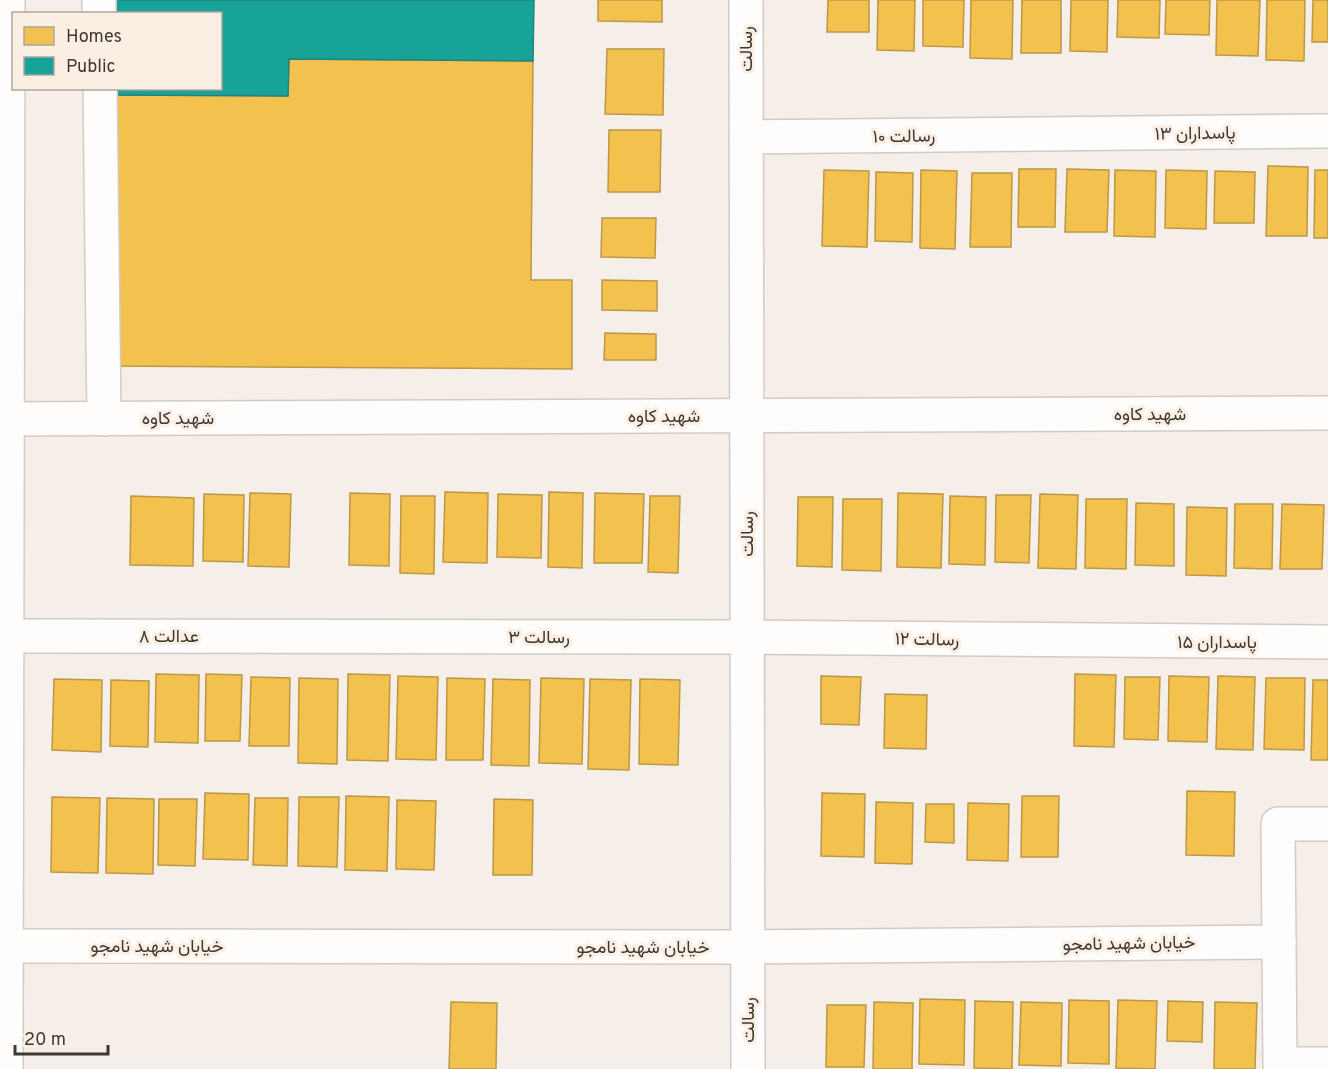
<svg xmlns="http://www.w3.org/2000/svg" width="1328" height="1069" viewBox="0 0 1328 1069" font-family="Overpass,Vazirmatn,sans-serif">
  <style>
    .homes { fill: #f2c14e; stroke: #bc9846; stroke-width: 1.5 }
    .public { fill: #17a398; stroke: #22837a; stroke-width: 1.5 }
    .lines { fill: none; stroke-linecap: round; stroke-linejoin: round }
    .street-casing { stroke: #d1cbc6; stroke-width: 36 }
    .secondary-casing { stroke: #d1cbc6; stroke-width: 36 }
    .street { stroke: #fefdfc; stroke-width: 33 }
    .secondary { stroke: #fefdfc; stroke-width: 33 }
    .labels { text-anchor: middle; stroke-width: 6; stroke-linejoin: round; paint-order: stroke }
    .street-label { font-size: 18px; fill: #3d3834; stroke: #fbefe4 }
  </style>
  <rect width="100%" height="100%" fill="#f6efe9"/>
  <g class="homes">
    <path d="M598,0H662V22L598,21Z"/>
    <path d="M828,0H869V32H827Z"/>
    <path d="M878,0H915L914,51L877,50Z"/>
    <path d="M923,0H964L963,47L923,46Z"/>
    <path d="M971,0H1013L1012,59L970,58Z"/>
    <path d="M1022,0H1061V53H1021Z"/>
    <path d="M1071,0H1108L1107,52L1070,51Z"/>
    <path d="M1118,0H1160L1159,38L1117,37Z"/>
    <path d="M1166,0H1210L1209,35L1165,34Z"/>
    <path d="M1217,0H1260L1258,56L1216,55Z"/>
    <path d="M1267,0H1305L1304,61L1266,60Z"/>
    <path d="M1313,0H1328V42H1312Z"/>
    <path d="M607,49H664L663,115L605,114Z"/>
    <path d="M289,59L533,61L531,280H572V369L108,366L110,95L288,96Z"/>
    <path d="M609,130H661L660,192H608Z"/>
    <path d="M1268,166L1308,167L1307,236H1266Z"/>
    <path d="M1019,169H1056L1055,227H1018Z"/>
    <path d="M1067,169L1109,170L1107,232H1065Z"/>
    <path d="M824,170L869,171L867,247L822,246Z"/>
    <path d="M921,170L957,171L955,249L920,248Z"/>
    <path d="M1115,170L1156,171L1155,237L1114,236Z"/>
    <path d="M1166,170L1207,171L1206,229L1165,228Z"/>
    <path d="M1315,170H1328V238H1314Z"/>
    <path d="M1215,171L1255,172L1254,223H1214Z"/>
    <path d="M876,172L913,173L912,242L875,241Z"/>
    <path d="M972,173H1012L1011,247H970Z"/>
    <path d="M602,218H656L655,258L601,257Z"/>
    <path d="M602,280L657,281V311L602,310Z"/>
    <path d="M605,333L656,334V360H604Z"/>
    <path d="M445,492L488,493L487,563L443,562Z"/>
    <path d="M549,492L583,493L582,568L548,567Z"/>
    <path d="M250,493L291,494L289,567L248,566Z"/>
    <path d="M350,493L390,494L389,566L349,565Z"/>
    <path d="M595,493L644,494L642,563H594Z"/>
    <path d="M898,493L943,494L941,568L897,567Z"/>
    <path d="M204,494L244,495L243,562L203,561Z"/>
    <path d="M498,494L542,495L541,558L497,557Z"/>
    <path d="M1040,494L1078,495L1076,569L1038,568Z"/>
    <path d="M996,495H1031L1029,563L995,562Z"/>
    <path d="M131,496L194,498L193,566L130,565Z"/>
    <path d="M401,496H435L434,574L400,573Z"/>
    <path d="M650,496H680L678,573L648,572Z"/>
    <path d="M950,496L986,497L985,565L949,564Z"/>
    <path d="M798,497H833L832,567L797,566Z"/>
    <path d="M843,499H882L881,571L842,570Z"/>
    <path d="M1086,499H1127L1126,569L1085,568Z"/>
    <path d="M1136,503L1174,504V566L1135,565Z"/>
    <path d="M1235,504H1273L1272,569L1234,568Z"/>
    <path d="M1282,504L1324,505L1322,569H1280Z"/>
    <path d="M1187,507L1227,508L1226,576L1186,575Z"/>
    <path d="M156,674L199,675L198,743L155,742Z"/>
    <path d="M206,674L242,675L240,741H205Z"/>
    <path d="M348,674L390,675L388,761L347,760Z"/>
    <path d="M1075,674L1116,675L1114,747L1074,746Z"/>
    <path d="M398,676L438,677L436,760L396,759Z"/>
    <path d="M821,676L861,677L859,725L821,724Z"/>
    <path d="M1169,676L1209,677L1207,742L1168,741Z"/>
    <path d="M1218,676L1255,677L1253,750L1216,749Z"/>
    <path d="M251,677L290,678L289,746H249Z"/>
    <path d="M1125,677H1160L1158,740L1124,739Z"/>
    <path d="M299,678L338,679L337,764L298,763Z"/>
    <path d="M447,678L485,679L483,760H446Z"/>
    <path d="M541,678L584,679L582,764L539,763Z"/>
    <path d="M1266,678H1305L1304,750L1264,749Z"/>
    <path d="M54,679L102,680L101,752L52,750Z"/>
    <path d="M493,679L530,680L529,766L491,765Z"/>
    <path d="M590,679L631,680L629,770L588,769Z"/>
    <path d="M640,679L680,680L678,765L639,764Z"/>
    <path d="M111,680L149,681L148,747L110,746Z"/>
    <path d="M1313,680H1328V760H1311Z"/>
    <path d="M885,694L927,695L926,749L884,748Z"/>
    <path d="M1187,791L1235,792L1234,856L1186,855Z"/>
    <path d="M205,793L249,794L248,860L203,859Z"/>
    <path d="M822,793L865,794L864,857L821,856Z"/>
    <path d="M346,796L389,797L387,871L345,870Z"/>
    <path d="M1022,796H1059L1058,857H1021Z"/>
    <path d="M52,797L100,798L98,873L51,872Z"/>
    <path d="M299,797H339L337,867L298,866Z"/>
    <path d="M107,798L154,799L153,874L106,873Z"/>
    <path d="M255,798H288L287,866L253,865Z"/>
    <path d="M159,799H197L195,866L158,865Z"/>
    <path d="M494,799L533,800L532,875H493Z"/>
    <path d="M397,800L436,801L434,870L396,869Z"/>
    <path d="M876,802L913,803L912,864L875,863Z"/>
    <path d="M968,803L1009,804L1008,861L967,860Z"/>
    <path d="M926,804H954V843L925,842Z"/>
    <path d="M920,999L965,1000L964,1065L919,1064Z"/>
    <path d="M1069,1000L1109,1001V1064L1068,1063Z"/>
    <path d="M1118,1000L1157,1001L1155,1069L1116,1068Z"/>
    <path d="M975,1001L1013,1002L1012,1069L974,1068Z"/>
    <path d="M1168,1001L1203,1002L1202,1042L1167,1041Z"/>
    <path d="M451,1002L497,1003L496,1069H449Z"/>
    <path d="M874,1002L913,1003L912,1069H873Z"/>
    <path d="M1021,1002L1062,1003L1061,1066L1019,1065Z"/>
    <path d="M1215,1002L1257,1003L1255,1069H1214Z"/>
    <path d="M827,1005H866L864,1067H826Z"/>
  </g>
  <path class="public" d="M110,0H534L533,61L289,59L288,96L110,95V88H220V14H110Z"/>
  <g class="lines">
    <defs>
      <g id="street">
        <path d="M99,0V14"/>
        <path d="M100,88L104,419"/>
        <path d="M746,137L1328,131"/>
        <path d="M0,636L747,637L1328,642"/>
        <path d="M1328,824H1278L1280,1064H1328"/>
        <path d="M0,946L748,947L1279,942"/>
      </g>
      <g id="secondary">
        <path d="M746,0L748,1069"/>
        <path d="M0,419L1328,413"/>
        <path d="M6,1069L8,0"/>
      </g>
    </defs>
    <use href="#street" class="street-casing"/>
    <use href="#secondary" class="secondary-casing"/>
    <use href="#street" class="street"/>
    <use href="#secondary" class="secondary"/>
  </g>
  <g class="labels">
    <g class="street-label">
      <text transform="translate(746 49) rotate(-90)" y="6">رسالت</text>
      <text transform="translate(1195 133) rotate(-1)" y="6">پاسداران ۱۳</text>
      <text transform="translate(904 136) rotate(-1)" y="6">رسالت ۱۰</text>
      <text x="1150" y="420">شهید کاوه</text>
      <text x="664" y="422">شهید کاوه</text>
      <text x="178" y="424">شهید کاوه</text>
      <text transform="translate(747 534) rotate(-90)" y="6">رسالت</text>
      <text x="169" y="642">عدالت ۸</text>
      <text x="539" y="643">رسالت ۳</text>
      <text transform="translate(927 639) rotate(1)" y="6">رسالت ۱۲</text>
      <text x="1217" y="648">پاسداران ۱۵</text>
      <text transform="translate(1129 943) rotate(-1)" y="6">خیابان شهید نامجو</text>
      <text x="157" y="952">خیابان شهید نامجو</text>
      <text x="643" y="953">خیابان شهید نامجو</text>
      <text transform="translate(748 1020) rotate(-90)" y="6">رسالت</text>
    </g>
  </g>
  <rect x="12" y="12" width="210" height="78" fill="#fbefe4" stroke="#afa69e" stroke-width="1.5"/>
  <rect x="24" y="27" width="30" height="18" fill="#f2c14e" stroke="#afa69e" stroke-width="1.5"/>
  <text x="66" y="42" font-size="18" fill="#3d3834">Homes</text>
  <rect x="24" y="57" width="30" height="18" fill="#17a398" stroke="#afa69e" stroke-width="1.5"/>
  <text x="66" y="72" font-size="18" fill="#3d3834">Public</text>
  <path d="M15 1045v9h93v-9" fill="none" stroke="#3d3834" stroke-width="3"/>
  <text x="24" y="1045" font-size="18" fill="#3d3834" stroke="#fbefe4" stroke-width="4.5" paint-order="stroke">20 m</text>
</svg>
